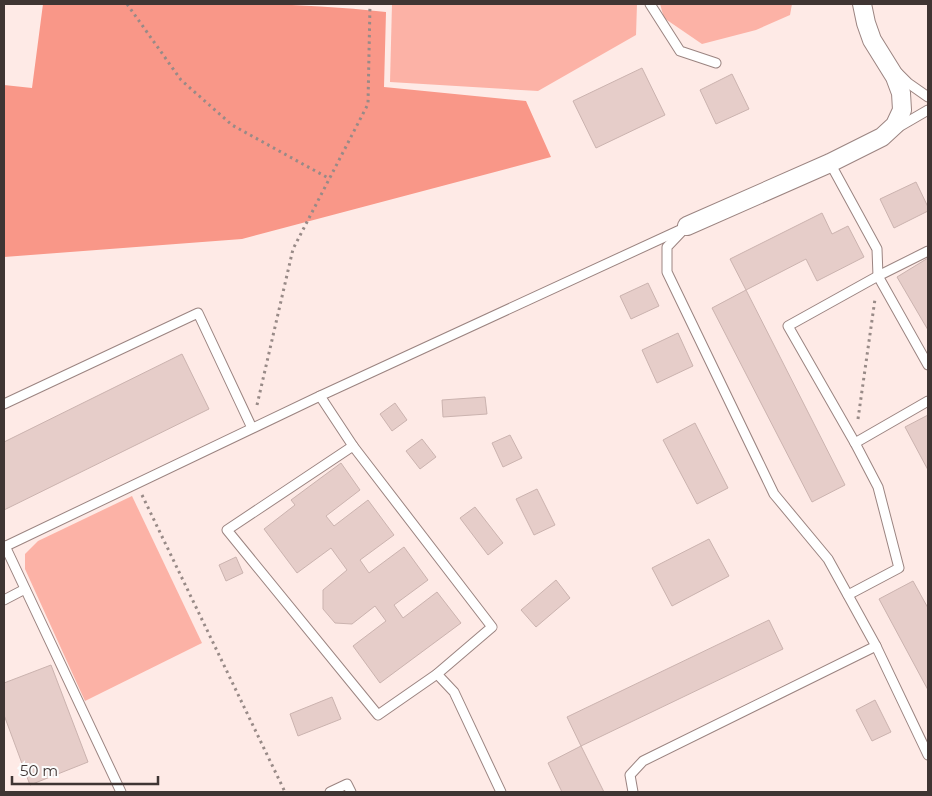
<svg xmlns="http://www.w3.org/2000/svg" width="932" height="796" viewBox="0 0 932 796" font-family="Montserrat,sans-serif">
  <style>
    .green { fill: #fcb2a6 }
    .forest { fill: #f99788 }
    .building { fill: #e6cdc9; stroke: #cbb3af }
    .lines { fill: none; stroke-linecap: round; stroke-linejoin: round }
    .service-casing { stroke: #9b8481; stroke-width: 11 }
    .minor-casing { stroke: #9b8481; stroke-width: 20 }
    .path { stroke: #988a87; stroke-width: 3; stroke-dasharray: 2.5 4; stroke-linecap: butt }
    .service { stroke: #fff; stroke-width: 9 }
    .minor { stroke: #fff; stroke-width: 18 }
  </style>
  <rect width="100%" height="100%" fill="#feeae6"/>
  <g class="green">
    <path d="M392,4H637L636,35L538,91L390,82Z"/>
    <path d="M660,4H792L790,15L756,30L702,44L664,18Z"/>
    <path d="M132,496L202,643L85,701L25,569V554L38,541Z"/>
  </g>
  <path class="forest" d="M43,4C156,3 274,0 386,12L384,87L526,101L551,157L242,239L4,257V85L32,88Z"/>
  <g class="building">
    <path d="M642,68L665,115L596,148L573,101Z"/>
    <path d="M732,74L749,109L716,124L700,90Z"/>
    <path d="M916,182L928,207V211L894,228L880,199Z"/>
    <path d="M822,213L832,234L848,226L864,257L817,281L806,259L746,290L730,259Z"/>
    <path d="M928,258V330L897,277Z"/>
    <path d="M648,283L659,306L631,319L620,296Z"/>
    <path d="M746,290L845,485L812,502L712,308Z"/>
    <path d="M678,333L693,366L657,383L642,350Z"/>
    <path d="M182,354L209,409L4,510V442Z"/>
    <path d="M485,397L487,414L443,417L442,400Z"/>
    <path d="M395,403L407,420L392,431L380,414Z"/>
    <path d="M928,415V470L905,427Z"/>
    <path d="M695,423L728,488L697,504L663,440Z"/>
    <path d="M510,435L522,458L503,467L492,443Z"/>
    <path d="M422,439L436,457L420,469L406,451Z"/>
    <path d="M341,463L360,490L326,516L334,526L368,500L394,535L360,560L369,573L404,547L428,580L394,605L403,618L437,592L461,623L380,683L353,646L386,621L375,606L352,624L335,623L323,609V590L347,570L331,548L297,573L264,529L295,505L291,500Z"/>
    <path d="M537,489L555,525L534,535L516,499Z"/>
    <path d="M475,507L503,543L488,555L460,518Z"/>
    <path d="M709,539L729,576L672,606L652,568Z"/>
    <path d="M236,557L243,573L226,581L219,565Z"/>
    <path d="M556,580L570,598L536,627L521,610Z"/>
    <path d="M913,581L928,608V690L879,599Z"/>
    <path d="M769,620L783,649L581,746L567,717Z"/>
    <path d="M51,665L88,762L30,785L4,715V683Z"/>
    <path d="M332,697L341,719L298,736L290,714Z"/>
    <path d="M875,700L891,732L872,741L856,710Z"/>
    <path d="M581,746L604,792H562L548,763Z"/>
  </g>
  <g class="lines">
    <defs>
      <g id="service">
        <path d="M650,4L680,51L716,63"/>
        <path d="M898,73L908,83L928,97"/>
        <path d="M897,128L928,110"/>
        <path d="M830,163L877,249L878,276L928,365"/>
        <path d="M687,226L667,247V272L774,494L828,559L876,646L928,755"/>
        <path d="M4,404L198,313L252,428"/>
        <path d="M855,443L788,326L878,276L928,251"/>
        <path d="M353,446L492,627L437,674L378,715L227,530Z"/>
        <path d="M353,446L320,396L682,229"/>
        <path d="M5,546L121,792"/>
        <path d="M4,547L320,396"/>
        <path d="M848,595L899,568L878,487L855,443L928,401"/>
        <path d="M4,600L25,589"/>
        <path d="M437,674L454,692L501,792"/>
        <path d="M330,792L347,784L351,792"/>
        <path d="M633,792L630,775L643,761L876,646"/>
      </g>
      <path id="minor" d="M687,226L830,163L882,137L895,125L902,110L901,93L895,77L872,40L866,23L862,4"/>
    </defs>
    <use href="#service" class="service-casing"/>
    <use href="#minor" class="minor-casing"/>
    <g class="path">
      <path d="M127,4L181,80L232,125L330,179"/>
      <path d="M257,405L293,249L368,104L370,4"/>
      <path d="M858,419L875,299"/>
      <path d="M142,495L285,792"/>
    </g>
    <use href="#service" class="service"/>
    <use href="#minor" class="minor"/>
  </g>
  <rect width="932" height="796" fill="none" stroke="#3f3533" stroke-width="10"/>
  <path d="M12 776v8h146v-8" fill="none" stroke="#3f3533" stroke-width="2.5"/>
  <text x="20" y="776" font-size="15" fill="#3f3533" stroke="#fcfcfc" stroke-width="4" paint-order="stroke">50 m</text>
</svg>
